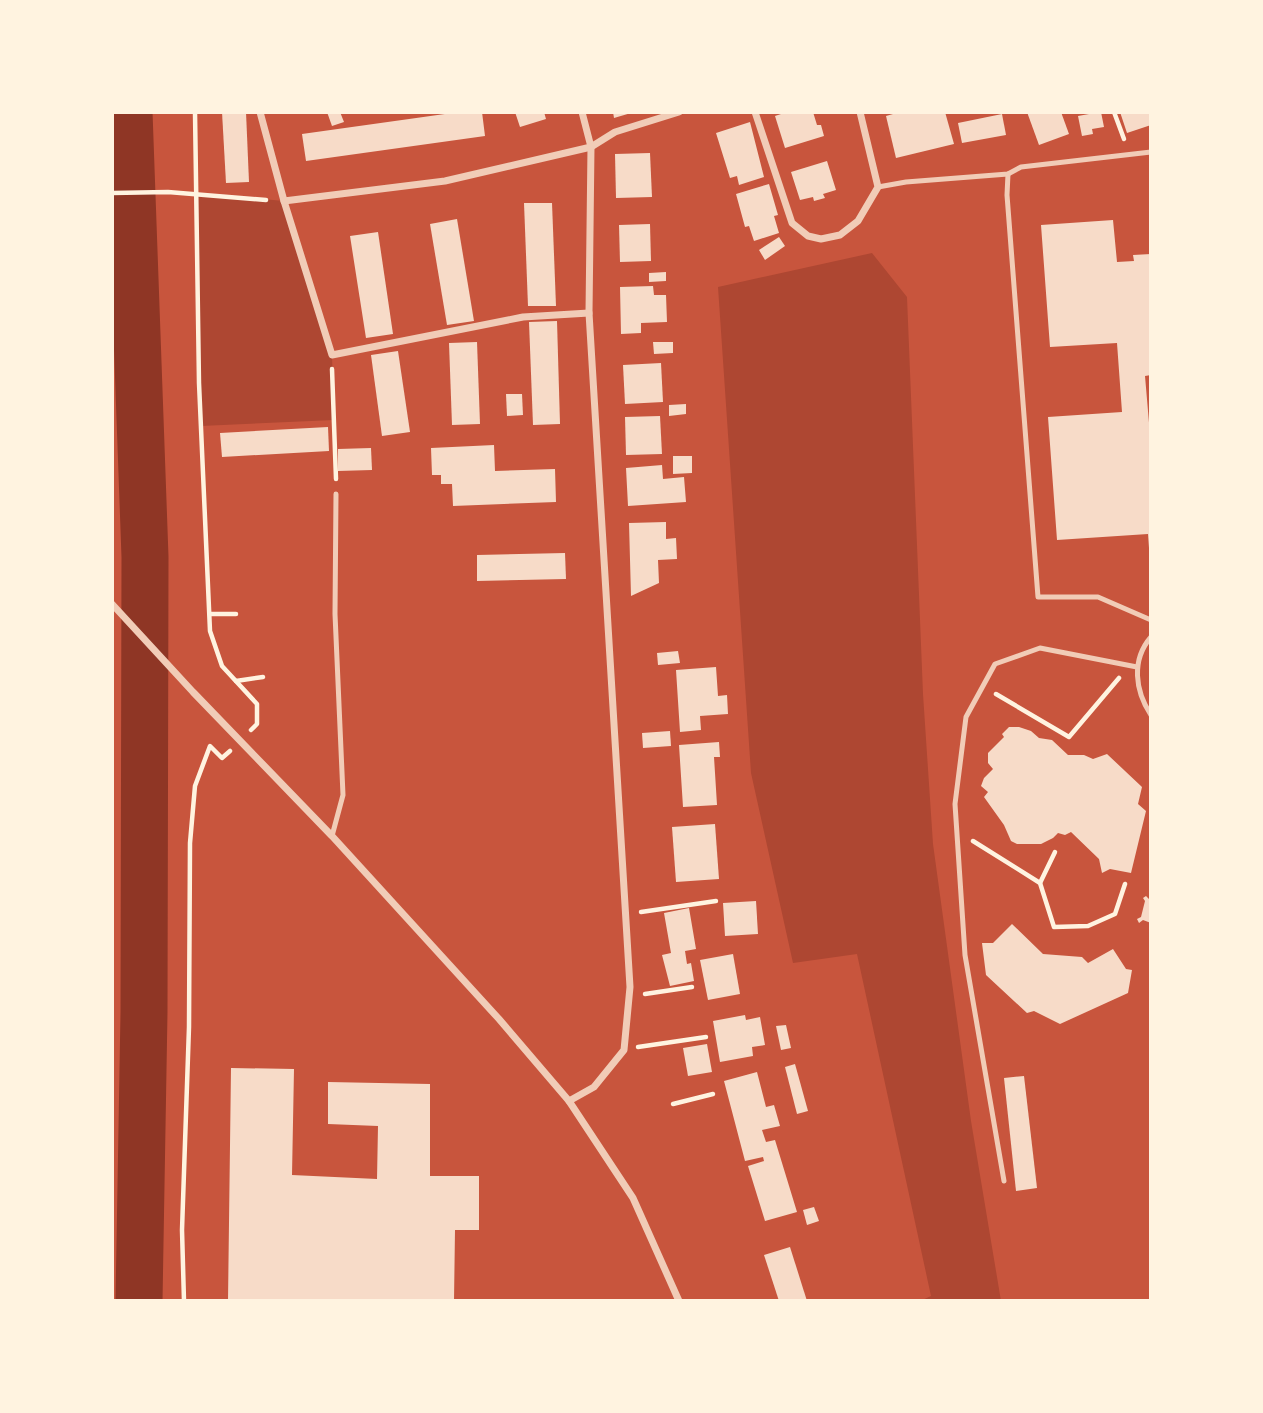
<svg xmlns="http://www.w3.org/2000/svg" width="1263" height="1413" viewBox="0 0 1263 1413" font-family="Helvetica,sans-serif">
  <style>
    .green { fill: #ae4732 }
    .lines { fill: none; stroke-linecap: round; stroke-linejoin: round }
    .river { stroke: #8f3625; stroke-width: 47 }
    .building { fill: #f7dbc8 }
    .path { stroke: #fff3e0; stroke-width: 4.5 }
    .service { stroke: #f1ccb7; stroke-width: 5 }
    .minor { stroke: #f1ccb7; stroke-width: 7 }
  </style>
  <rect width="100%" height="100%" fill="#c8553d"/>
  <g class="green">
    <path d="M195,193L284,201L332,355L334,420L201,426Z"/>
    <path d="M872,253L907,297L923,694L933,844L971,1121L1001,1301H920L931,1296L857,954L793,963L751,773L718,287Z"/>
  </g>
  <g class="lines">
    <path class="river" d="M129,112L145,557L144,1012L139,1301"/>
  </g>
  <g class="building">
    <path d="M222,112H246L249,182L226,183Z"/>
    <path d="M327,112H340L344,122L332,126Z"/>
    <path d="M459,112H482L485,136L306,161L302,134Z"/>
    <path d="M515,112H544L546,119L520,127Z"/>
    <path d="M613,112H631V113L614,118Z"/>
    <path d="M787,112H813L817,125H821L824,136L785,148L775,116Z"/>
    <path d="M900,112H945L954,144L896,158L886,116Z"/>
    <path d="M1027,112H1061L1069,134L1039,145Z"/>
    <path d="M1089,112H1101L1104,127L1092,129L1093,134L1082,136L1078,116L1089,114Z"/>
    <path d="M1120,112H1151V125L1127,133Z"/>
    <path d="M1002,114L1006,135L962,143L958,123Z"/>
    <path d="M750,122L764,177L739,185L737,176L730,178L716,133Z"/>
    <path d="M650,153L652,197L616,198L615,154Z"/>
    <path d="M827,161L836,190L823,194L825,198L814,201L813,197L800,200L791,172Z"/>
    <path d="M769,184L778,215L774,216L779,233L754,241L749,226L745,227L736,194Z"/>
    <path d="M524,203H552L556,306H528Z"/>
    <path d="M457,219L474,321L447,325L430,224Z"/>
    <path d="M1113,220L1117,262L1134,261L1133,255L1151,254V375L1145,376L1151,446V548H1149L1148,534L1057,540L1048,417L1122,412L1117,343L1050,347L1041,225Z"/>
    <path d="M650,224L651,261L620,262L619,225Z"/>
    <path d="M378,232L393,334L366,338L350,236Z"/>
    <path d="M779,237L785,246L765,260L759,250Z"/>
    <path d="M666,272V281L649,282V273Z"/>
    <path d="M653,286L654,295H666L667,322L641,323V333L621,334L620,287Z"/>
    <path d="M557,321L560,424L533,425L529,322Z"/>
    <path d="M477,342L480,424L452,425L449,343Z"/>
    <path d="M653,342H673V353L654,354Z"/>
    <path d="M398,351L410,432L382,436L371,355Z"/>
    <path d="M661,363L663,402L625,404L623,365Z"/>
    <path d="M506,394H522L523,415L507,416Z"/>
    <path d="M686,404V414L669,416V405Z"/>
    <path d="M660,416L662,454L626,455L625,417Z"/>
    <path d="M328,427L329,451L222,457L220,433Z"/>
    <path d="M494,445L495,471L555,469L556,502L453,506L452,484H441V475H432L431,448Z"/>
    <path d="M371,448L372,470L338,471V449Z"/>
    <path d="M673,456H692V473L673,474Z"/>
    <path d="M662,465L663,479L684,477L686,502L628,506L626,468Z"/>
    <path d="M666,522V539L676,538L677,559L658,560L659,583L631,596L629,523Z"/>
    <path d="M565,553L566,579L477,581V555Z"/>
    <path d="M678,651L680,663L658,665L657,653Z"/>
    <path d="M716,667L718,696L727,695L728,714L700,716L701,730L680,732L676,670Z"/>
    <path d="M1009,727H1019L1031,731L1039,738L1052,740L1068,755H1084L1093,759L1107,754L1142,787L1138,804L1146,811L1131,873L1110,869L1102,873L1099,859L1071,832L1065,835L1058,833L1053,838L1041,844H1017L1011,841L1004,825L984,797L988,792L981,786L984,778L993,769L988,763V753L1004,737L1002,734Z"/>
    <path d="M670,731L671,746L643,748L642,733Z"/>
    <path d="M719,742L720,757H714L717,805L683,807L679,745Z"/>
    <path d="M715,824L719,879L676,882L672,827Z"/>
    <path d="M1146,896L1151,901V923L1143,920L1139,923L1137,919L1141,917L1145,901L1143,898Z"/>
    <path d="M756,901L758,934L725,936L723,903Z"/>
    <path d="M689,908L696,949L685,951L687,964L691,963L694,981L670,986L662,955L671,953L664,913Z"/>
    <path d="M1012,924L1043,954L1082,957L1088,963L1113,949L1126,969L1132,970L1128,993L1060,1024L1034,1011L1027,1013L986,975L982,943H993Z"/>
    <path d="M733,954L740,994L708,1000L700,960Z"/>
    <path d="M745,1015L746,1020L760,1017L765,1045L752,1047L753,1056L720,1062L713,1021Z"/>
    <path d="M786,1025L791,1048L781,1050L776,1026Z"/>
    <path d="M707,1044L712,1072L688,1076L683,1048Z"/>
    <path d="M795,1064L808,1111L797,1114L785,1067Z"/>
    <path d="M231,1068L294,1069L292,1175L377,1179L378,1126L328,1124V1082L430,1084V1176H479V1230H455L454,1301H228Z"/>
    <path d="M757,1072L766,1107L774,1105L780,1126L762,1130L766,1142L775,1140L797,1212L765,1221L748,1166L764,1161L763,1157L745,1161L724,1081Z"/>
    <path d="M1024,1076L1037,1188L1016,1191L1004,1078Z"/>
    <path d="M814,1207L819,1221L807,1225L803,1210Z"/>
    <path d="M790,1247L807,1301H779L764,1255Z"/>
  </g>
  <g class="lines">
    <g class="path">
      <path d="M195,112L199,383L210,631L222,666L257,704V724L251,730"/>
      <path d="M1114,112L1124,139"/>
      <path d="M112,193L168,192L266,200"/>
      <path d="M332,369L336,479"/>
      <path d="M210,614H236"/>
      <path d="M236,681L263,677"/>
      <path d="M996,694L1069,737L1119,678"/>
      <path d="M973,841L1040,883L1054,927L1088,926L1115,914L1125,884"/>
      <path d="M1040,883L1055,852"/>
      <path d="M641,912L716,901"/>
      <path d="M645,994L692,987"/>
      <path d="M638,1047L706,1037"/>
      <path d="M673,1104L713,1094"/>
      <path d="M184,1301L182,1230L189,1027L190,843L195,786L210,746L222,758L230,751"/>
    </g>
    <g class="service">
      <path d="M1008,174L1007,195L1038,597H1098L1151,620"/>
      <path d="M878,187L906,182L1008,174L1021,167L1151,152"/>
      <path d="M1151,637C1131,660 1135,691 1151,715"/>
      <path d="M332,836L343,795L335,614L336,494"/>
      <path d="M1004,1181L965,955L955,804L966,717L995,664L1040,648L1137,667"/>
    </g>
    <g class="minor">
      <path d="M260,112L284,201L332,355L523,317L589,313"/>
      <path d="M755,112L792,223L808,236L821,239L840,235L858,221L878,187L860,112"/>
      <path d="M284,201L445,181L591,147L615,132L679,112"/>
      <path d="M112,604L193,692L332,836L499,1019L569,1101L633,1198L679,1301"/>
      <path d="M569,1101L594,1087L624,1050L630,987L589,313L591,147L582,112"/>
    </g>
  </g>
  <rect width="1263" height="1413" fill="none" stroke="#fff3e0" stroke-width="228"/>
</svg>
